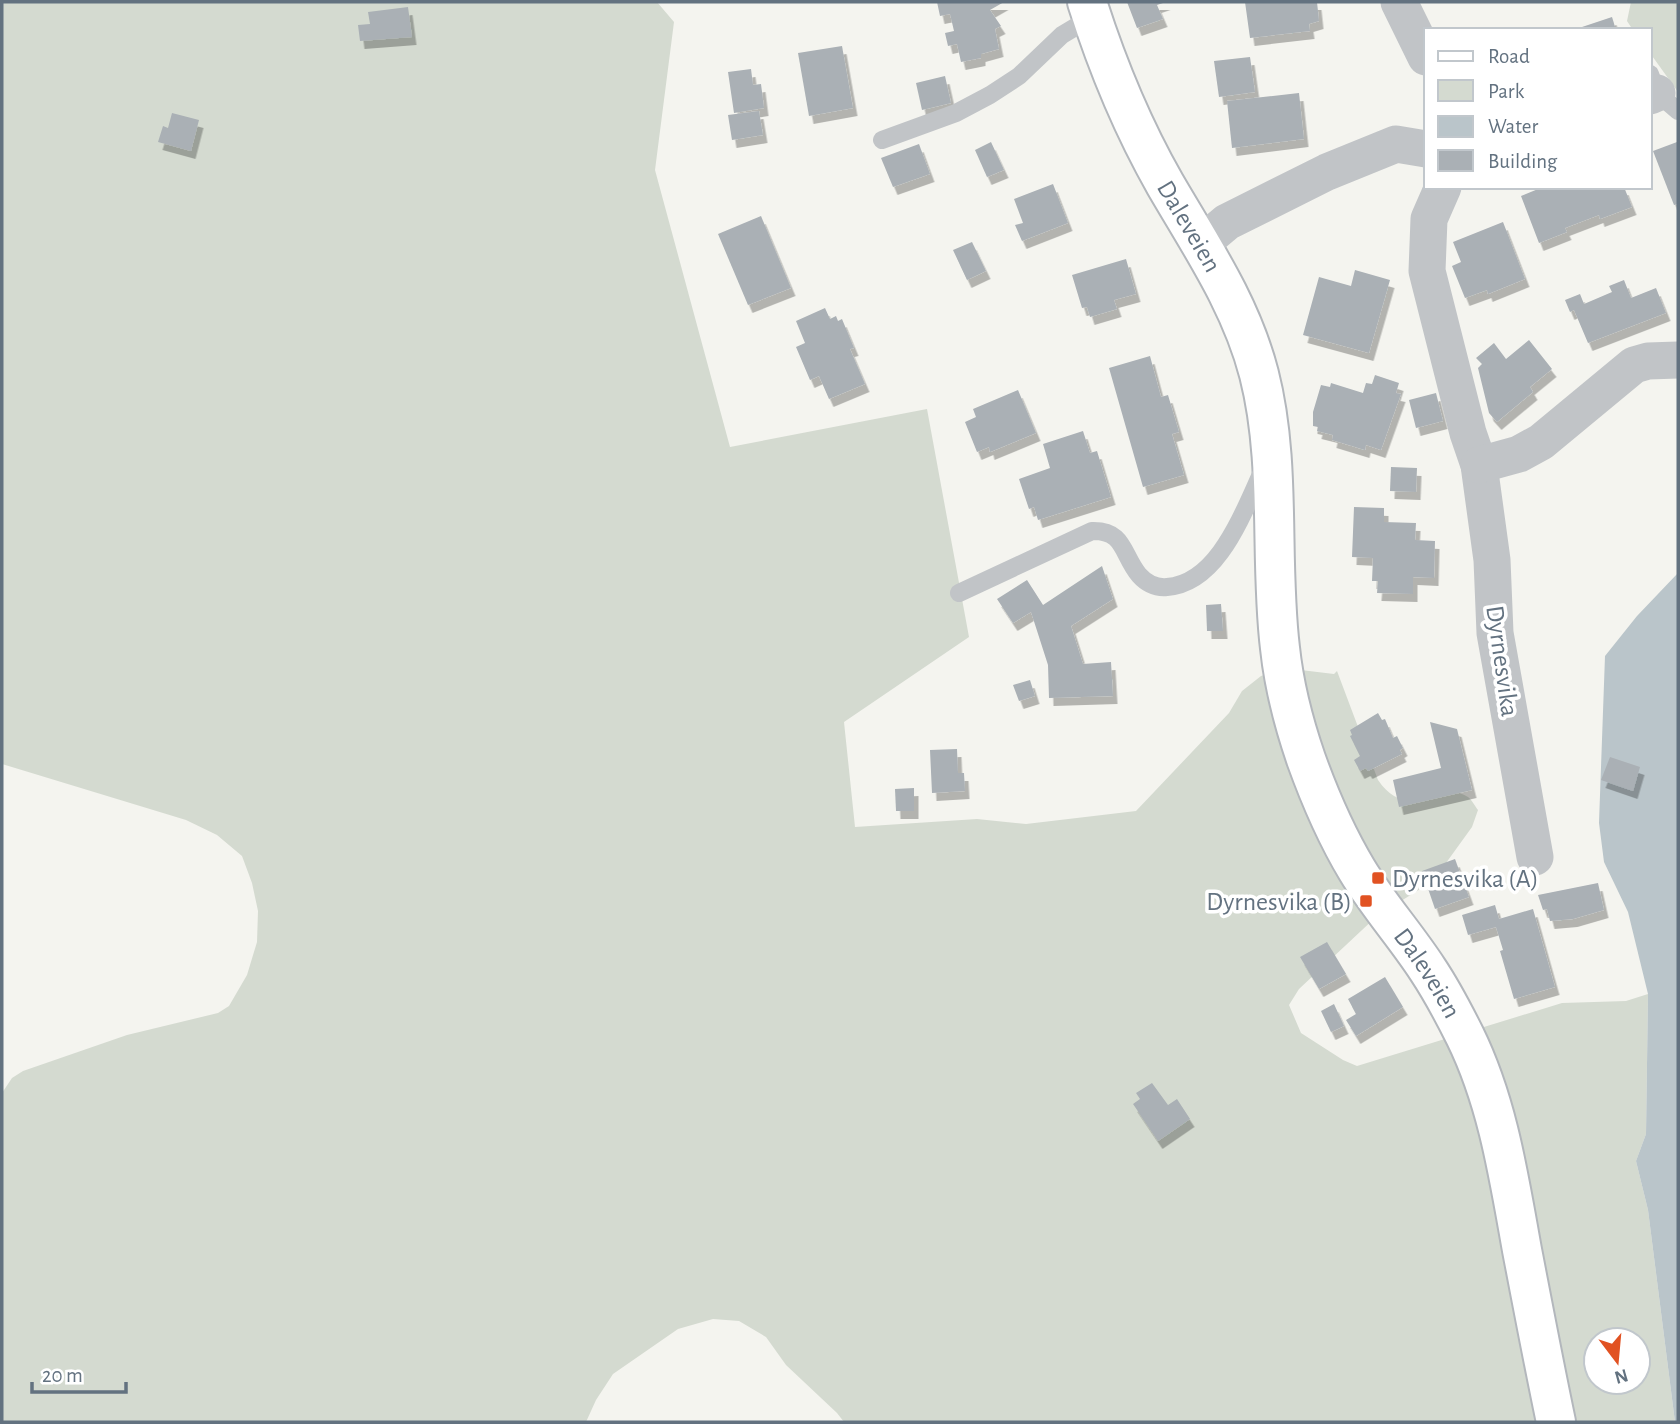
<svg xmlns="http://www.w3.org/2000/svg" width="1680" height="1424" viewBox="0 0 1680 1424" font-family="'Alegreya Sans',sans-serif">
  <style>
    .green { fill: #d4dad0; fill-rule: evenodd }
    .water { fill: #bac5ca }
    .building { fill: #aab0b5; filter: url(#shadow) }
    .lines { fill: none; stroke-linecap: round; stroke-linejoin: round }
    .secondary-casing { stroke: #b3b7bc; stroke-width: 42 }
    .lane { stroke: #c1c4c7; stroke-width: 18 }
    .street { stroke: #c1c4c7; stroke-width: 37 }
    .secondary { stroke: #fff; stroke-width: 38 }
    .poi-dot { fill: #e15222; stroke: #fff; stroke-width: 2.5 }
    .labels { text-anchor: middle; stroke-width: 7; stroke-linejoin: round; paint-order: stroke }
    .street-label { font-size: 26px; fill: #637280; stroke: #fff }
    .poi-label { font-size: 26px; fill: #637280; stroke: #fff; text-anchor: start }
  </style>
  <defs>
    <filter id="shadow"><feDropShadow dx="4.5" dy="8" stdDeviation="0" flood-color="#0004"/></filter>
  </defs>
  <rect width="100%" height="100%" fill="#f4f4ef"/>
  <g class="green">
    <path d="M2,2H657L674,22L655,170L730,447L927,409L969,637L844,722L855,827L977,819L1026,824L1136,811L1229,713L1242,691L1261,676L1284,668L1334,674L1337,671L1378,780C1409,825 1438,778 1468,797C1472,800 1475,806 1478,810L1472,827L1433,881L1377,916L1299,989L1289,1005L1301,1033L1343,1060L1357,1066L1562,1003L1626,1001L1648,994L1646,1134L1636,1161L1648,1210L1675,1422H844L837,1413L786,1365L766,1337L739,1321L713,1319L678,1329L613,1374L596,1400L586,1422H2V1093L12,1078L23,1071L127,1035L218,1013L229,1006L247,975L257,942L258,911L252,883L242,856L217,835L186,820L2,764ZM1596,1340H1638V1382H1596Z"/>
    <path d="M1631,2H1678V92L1650,53V30H1633L1627,21Z"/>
  </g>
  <path class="water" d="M1678,573V1422H1675L1648,1210L1636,1161L1646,1134L1648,994L1628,912L1604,862L1599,823L1605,656L1637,616Z"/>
  <g class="building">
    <path d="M937,2H1004L990,10L1001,26L995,29L999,49L981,54V58L961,62L957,44L948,46L945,33L954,31L950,14L940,16Z"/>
    <path d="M1127,2H1166L1157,5L1163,19L1137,28Z"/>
    <path d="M1245,2H1317L1319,21L1309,24L1310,31L1250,38Z"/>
    <path d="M408,7L412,37L360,41L358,25L370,24L368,12Z"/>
    <path d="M1612,17L1616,30H1576V29Z"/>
    <path d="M842,46L853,108L809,116L798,53Z"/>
    <path d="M1250,57L1255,92L1219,97L1214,61Z"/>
    <path d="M751,69L753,85L761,84L764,108L734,113L728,72Z"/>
    <path d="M945,76L951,103L922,110L916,83Z"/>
    <path d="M1299,93L1304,139L1232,148L1227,101Z"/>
    <path d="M759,111L763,135L732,140L728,115Z"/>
    <path d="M172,113L199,120L191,151L158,142L163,126L168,128Z"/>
    <path d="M991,142L1004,170L987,177L975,150Z"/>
    <path d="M1677,142L1678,204L1674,205L1653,151Z"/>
    <path d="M919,144L930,174L893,187L881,158Z"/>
    <path d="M1053,184L1068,223L1022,241L1015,225L1023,223L1014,199Z"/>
    <path d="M1543,187H1624L1632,207L1600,219L1599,215L1565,228L1567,232L1539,243L1521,196Z"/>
    <path d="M761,216L791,288L748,305L718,234Z"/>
    <path d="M1503,222L1525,279L1488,294L1487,290L1465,298L1452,266L1461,262L1453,242Z"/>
    <path d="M972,242L986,271L967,280L953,250Z"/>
    <path d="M1126,259L1136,294L1114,300L1117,309L1090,317L1087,307L1082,308L1072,275Z"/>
    <path d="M1355,270L1390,280L1369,353L1303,335L1319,277L1351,286Z"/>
    <path d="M1624,280L1631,298L1656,288L1666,313L1588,343L1574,310L1570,312L1565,300L1580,294L1584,304L1612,292L1609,286Z"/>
    <path d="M825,308L830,319L836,316L838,321L842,319L854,348L850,349L865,384L829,399L819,376L810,380L796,347L805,343L796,321Z"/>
    <path d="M1529,340L1552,369L1530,387L1533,392L1497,422L1489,413L1478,368L1482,364L1476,358L1494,343L1506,359Z"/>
    <path d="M1150,356L1161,397L1168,395L1179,432L1172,434L1184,475L1143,487L1109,368Z"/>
    <path d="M1375,375L1399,383L1396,393L1401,394L1381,450L1366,445L1365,450L1332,440L1333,435L1317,431L1318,427L1313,426V412L1321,385L1330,387L1331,383L1363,393L1366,383L1372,384Z"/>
    <path d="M1018,390L1036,433L990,452L989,447L977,452L965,422L976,417L973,409Z"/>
    <path d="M1436,393L1443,421L1416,428L1409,400Z"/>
    <path d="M1083,431L1090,453L1097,451L1111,497L1038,520L1034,507L1029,509L1019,479L1050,468L1043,444Z"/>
    <path d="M1391,467L1417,468L1416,492L1390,491Z"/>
    <path d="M1354,507L1384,508V522L1416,523L1415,540L1435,541L1434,578L1413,577V594L1377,593L1378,581H1372L1373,558L1352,557Z"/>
    <path d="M1102,566L1113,599L1071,626L1083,664L1111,662L1113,696L1049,698L1048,665L1031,612L1013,623L997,599L1027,580L1043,605Z"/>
    <path d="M1221,604L1223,631H1207L1206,605Z"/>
    <path d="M1030,680L1035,696L1019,701L1013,685Z"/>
    <path d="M1378,713L1382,720L1385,719L1393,738L1397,736L1403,748L1400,750L1402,754L1368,771L1366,768L1360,771L1354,760L1360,756L1350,736L1352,735L1350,730Z"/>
    <path d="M1430,722L1457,729L1472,790L1399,807L1393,780L1441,768Z"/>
    <path d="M957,749L958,773H964L965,791L932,793L930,750Z"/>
    <path d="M1610,757L1640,767L1633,791L1601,780Z"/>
    <path d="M914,788V811H896L895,789Z"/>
    <path d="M1455,859L1469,897L1435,909L1422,871Z"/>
    <path d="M1598,883L1604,910L1573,919L1550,921L1547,909L1543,910L1538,895Z"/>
    <path d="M1495,905L1499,919L1533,909L1555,987L1514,999L1500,951L1503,950L1496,927L1468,935L1462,915Z"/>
    <path d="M1327,942L1346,974L1319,989L1300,957Z"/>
    <path d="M1385,977L1403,1007L1356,1036L1346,1020L1356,1014L1348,999Z"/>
    <path d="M1334,1004L1344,1026L1331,1032L1321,1011Z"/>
    <path d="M1152,1083L1168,1105L1177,1099L1190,1119L1158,1141L1133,1104L1140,1099L1136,1093Z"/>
  </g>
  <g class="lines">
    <defs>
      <g id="secondary">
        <path id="s1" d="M1087,2C1107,65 1132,126 1165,184C1201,246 1241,304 1259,374C1282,464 1269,558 1280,648C1284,686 1294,724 1306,759C1320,798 1336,835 1357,870C1378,905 1406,936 1428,970C1442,991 1454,1014 1465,1036C1498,1103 1509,1178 1522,1250C1533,1307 1544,1365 1556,1422"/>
      </g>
    </defs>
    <use href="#secondary" class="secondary-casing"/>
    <g class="lane">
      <path d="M1650,74L1657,93L1678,111"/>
      <path d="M882,140L956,113L990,95L1019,76L1062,35L1092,17"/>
      <path d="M959,593L1092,531C1125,530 1122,555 1139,575C1147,584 1156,588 1167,587C1220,583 1244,509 1264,468"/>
    </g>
    <g class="street">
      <path d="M1399,2L1426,57"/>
      <path d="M1650,96L1657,93"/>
      <path d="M1443,187L1429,219L1427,271L1468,433L1479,465L1492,560L1495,633L1535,857"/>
      <path d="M1202,243L1227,222L1327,172L1396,144L1426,149"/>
      <path d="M1479,465L1519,454L1541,442L1634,365L1648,361L1678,360"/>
    </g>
    <use href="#secondary" class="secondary"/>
  </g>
  <g class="poi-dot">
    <rect x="1371" y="871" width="14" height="14" rx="3.5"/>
    <rect x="1359" y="894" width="14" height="14" rx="3.5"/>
  </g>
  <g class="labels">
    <g class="street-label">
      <text dy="9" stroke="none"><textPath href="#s1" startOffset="247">Daleveien</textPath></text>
      <text transform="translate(1503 661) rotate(82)" y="9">Dyrnesvika</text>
      <text dy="9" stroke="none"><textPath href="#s1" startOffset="1048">Daleveien</textPath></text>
    </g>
    <g class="poi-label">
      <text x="1392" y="887">Dyrnesvika (A)</text>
      <text x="1352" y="910" text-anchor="end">Dyrnesvika (B)</text>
    </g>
  </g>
  <rect width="1680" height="1424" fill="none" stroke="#637280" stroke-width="7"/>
  <rect x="1424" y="28" width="228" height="161" fill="#ffffff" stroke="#c1c7cc" stroke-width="2"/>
  <rect x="1438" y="51" width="35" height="10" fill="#ffffff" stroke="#c1c7cc" stroke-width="2"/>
  <text x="1488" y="63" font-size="21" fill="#637280">Road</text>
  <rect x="1438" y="80" width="35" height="21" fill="#d4dad0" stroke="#c1c7cc" stroke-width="2"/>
  <text x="1488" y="98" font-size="21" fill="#637280">Park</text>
  <rect x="1438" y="116" width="35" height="21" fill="#bac5ca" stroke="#c1c7cc" stroke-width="2"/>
  <text x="1488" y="133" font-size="21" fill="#637280">Water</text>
  <rect x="1438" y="150" width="35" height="21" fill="#aab0b5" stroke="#c1c7cc" stroke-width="2"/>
  <text x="1488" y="168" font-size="21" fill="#637280">Building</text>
  <g transform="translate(1617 1361) rotate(164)"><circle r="33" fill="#ffffff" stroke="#c1c7cc" stroke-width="2"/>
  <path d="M0-5L12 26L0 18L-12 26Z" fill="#e15222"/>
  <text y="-10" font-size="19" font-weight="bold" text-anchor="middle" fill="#637280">N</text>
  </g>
  <path d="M32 1382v10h94v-10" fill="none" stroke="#637280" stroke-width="3.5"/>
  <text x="42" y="1382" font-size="21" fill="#637280" stroke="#ffffff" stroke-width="5" paint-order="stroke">20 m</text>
</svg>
